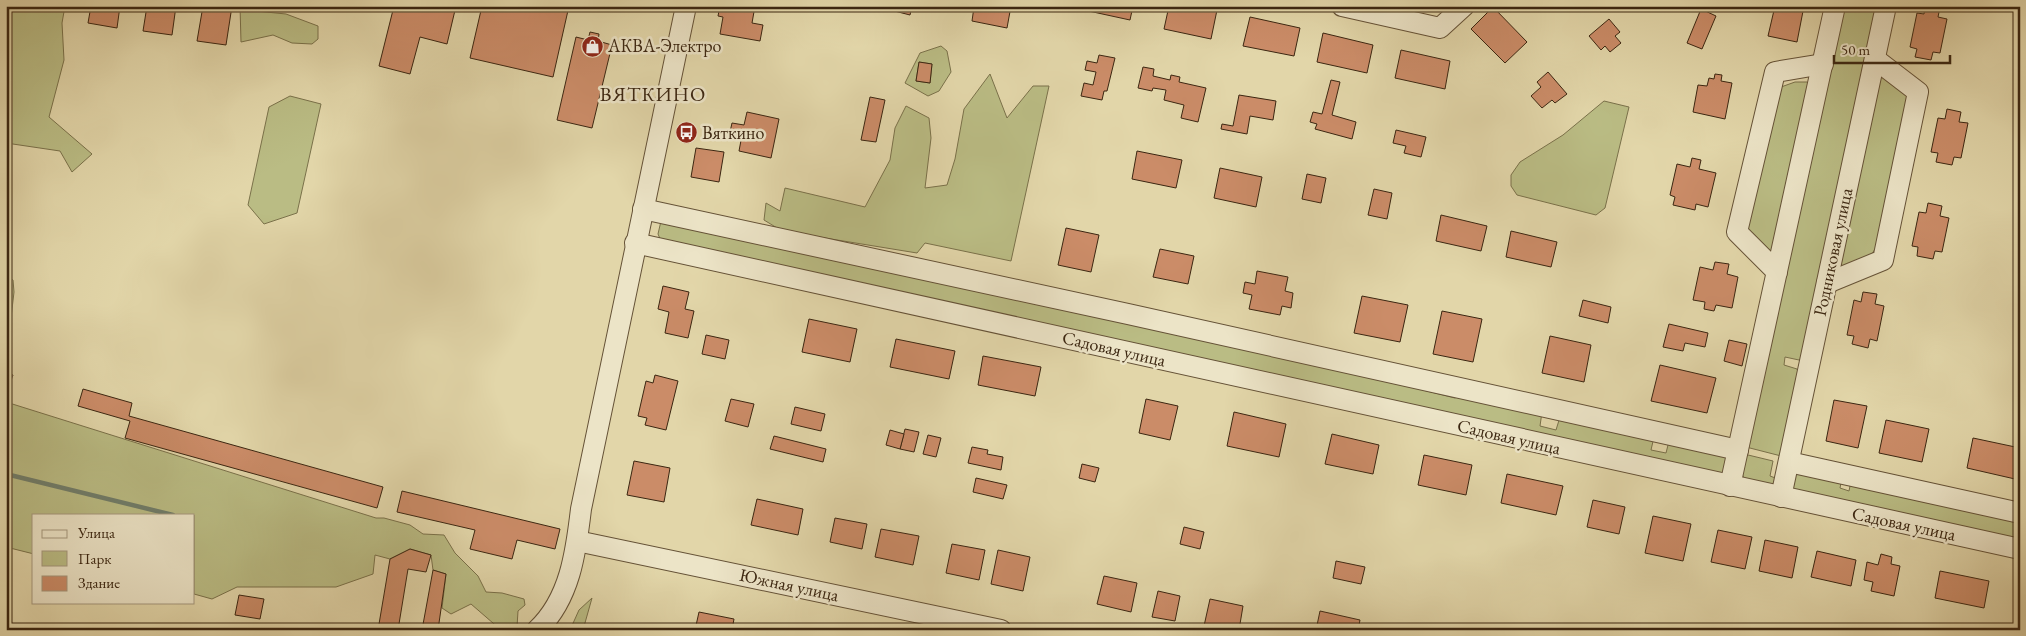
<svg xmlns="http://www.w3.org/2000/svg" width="2026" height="636" viewBox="0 0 2026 636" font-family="'EB Garamond',serif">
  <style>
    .green { fill: #babc84; stroke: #7a714a; fill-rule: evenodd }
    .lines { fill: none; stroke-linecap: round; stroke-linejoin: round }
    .stream { stroke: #717e6b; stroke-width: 4.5 }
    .building { fill: #cb8c68; stroke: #3b2611 }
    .minor-casing { stroke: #655237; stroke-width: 22 }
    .minor { stroke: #ece4c7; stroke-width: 20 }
    .labels { text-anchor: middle; stroke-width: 5; stroke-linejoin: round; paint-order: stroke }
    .poi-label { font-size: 18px; fill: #3b2611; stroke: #ece4c7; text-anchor: start }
    .street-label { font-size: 18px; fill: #3b2611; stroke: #ece4c7 }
    .quarter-label { font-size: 20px; letter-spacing: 1px; fill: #3b2611; stroke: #ece4c7 }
  </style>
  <rect width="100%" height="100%" fill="#e2d6a9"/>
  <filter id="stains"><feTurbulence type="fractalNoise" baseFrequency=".004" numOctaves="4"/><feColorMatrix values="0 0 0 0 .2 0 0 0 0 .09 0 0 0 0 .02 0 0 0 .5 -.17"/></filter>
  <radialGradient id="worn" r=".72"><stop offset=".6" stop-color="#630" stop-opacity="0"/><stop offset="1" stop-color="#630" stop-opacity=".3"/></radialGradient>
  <g class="green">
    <path d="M11,6H65L62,23L64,60L49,117L92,154L72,172L60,151L6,143V84L9,65L6,61V30Z"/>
    <path d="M240,6H253L256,11L286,14L318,26V39L312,44L292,43L273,35L241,42Z"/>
    <path d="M1840,6H1882L1805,357L1799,360L1785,357L1784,365L1797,369L1801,378L1785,457L1746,447Z"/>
    <path d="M941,46L947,51L951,72L939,91L928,96L905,83L920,53ZM919,62L932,64L930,83L916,81Z"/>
    <path d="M990,74L1007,118L1033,86H1049L1011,261L925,243L917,253L782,231L764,220L766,203L780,211L785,188L865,207L890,160L895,128L906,106L929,118L931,138L925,188L947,185L955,159L964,109Z"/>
    <path d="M1880,74L1905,88L1909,98L1878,245L1871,255L1840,269Z"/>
    <path d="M1795,82H1807L1814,88L1778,250L1766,255L1745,228L1781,87Z"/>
    <path d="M290,96L321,104L297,213L264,224L248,205L269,107Z"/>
    <path d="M1604,101L1629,107L1605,208L1596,215L1517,195L1511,186V175L1520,162L1563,135Z"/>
    <path d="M661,221L1420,383L1423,390L1455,398L1462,394L1542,412L1540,426L1556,430L1560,417L1654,437L1651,450L1666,453L1669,441L1723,452L1730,461L1728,472L1720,476L661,241L658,234Z"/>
    <path d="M6,275L13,280L14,292L11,318H6Z"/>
    <path d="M6,402L376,518H384L410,525L423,534L444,535L455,553L478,576L486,592L502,593L524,599L525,605L518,611L517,627L514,630H501L471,604L451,614L442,608L446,574L433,570L431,555L410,549L390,559L375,555L373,574L336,587H237L212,599L194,594V515H34V554L6,547Z"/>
    <path d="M1744,454L1773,461L1770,476L1778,479L1772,484L1745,480L1741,472Z"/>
    <path d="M1793,472L1842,478L1840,488L1849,491L1851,481L2020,518V540L1793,490Z"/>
    <path d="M592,598L583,630H570L579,610Z"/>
  </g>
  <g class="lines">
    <path class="stream" d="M6,474L173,515"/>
  </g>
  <g class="building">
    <path d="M91,6H120L117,28L88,23Z"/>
    <path d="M147,6H176L172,35L143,31Z"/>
    <path d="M203,6H232L226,45L197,41Z"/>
    <path d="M394,6H456L447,44L420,37L410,74L379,66Z"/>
    <path d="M482,6H569L553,77L470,58Z"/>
    <path d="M720,6H755L752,23L763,25L760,41L720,34L723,17L718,16Z"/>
    <path d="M875,6H912L910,15Z"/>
    <path d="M995,6H1011L1007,28L972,21L974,7L994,11Z"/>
    <path d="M1084,6H1133L1130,20L1084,10Z"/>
    <path d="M1169,6H1199L1217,10L1211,39L1164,29Z"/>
    <path d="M1775,6H1804L1797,42L1768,36Z"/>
    <path d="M1925,6L1940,7L1938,17L1947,19L1940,53L1933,52L1931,60L1915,57L1917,49L1910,47L1917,13L1924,14Z"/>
    <path d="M1493,7L1527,42L1505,63L1471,29Z"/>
    <path d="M1701,9L1716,16L1702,49L1687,43Z"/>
    <path d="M1250,17L1300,28L1294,56L1243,46Z"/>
    <path d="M1609,19L1620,32L1615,36L1621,43L1610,52L1605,46L1601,50L1589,36Z"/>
    <path d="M590,32L599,34L598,41L612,45L592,128L557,120L576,37L588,40Z"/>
    <path d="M1323,33L1373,45L1367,73L1317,62Z"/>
    <path d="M1401,50L1450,61L1445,89L1395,78Z"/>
    <path d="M1099,55L1115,58L1107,91H1104L1102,100L1081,96L1084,83L1093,85L1096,72L1085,70L1087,61L1097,63Z"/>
    <path d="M919,62L932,64L930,83L916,81Z"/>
    <path d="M1143,67L1154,69L1153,76L1170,80L1171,75L1180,77L1179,82L1206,88L1198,122L1181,118L1184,105L1164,100L1166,90L1153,88L1152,91L1138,88Z"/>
    <path d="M1548,72L1567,94L1555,103L1552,100L1542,108L1531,96L1541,87L1537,82Z"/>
    <path d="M1715,74L1722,75L1721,81L1732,83L1725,119L1693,112L1698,85L1707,86L1709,78L1714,79Z"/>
    <path d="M1331,80L1340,82L1332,115L1356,122L1352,139L1315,129L1317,124L1310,122L1313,112L1322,114Z"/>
    <path d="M1239,95L1276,101L1273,120L1250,116L1247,134L1221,129L1222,124L1233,126Z"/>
    <path d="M870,97L885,100L876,142L861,140Z"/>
    <path d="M1947,109L1961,112L1959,122L1968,123L1961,158L1954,157L1952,165L1936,162L1938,153L1931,152L1938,118L1945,119Z"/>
    <path d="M747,112L779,119L771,158L739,151L742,135L730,132L732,123L744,125Z"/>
    <path d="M1396,130L1426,137L1421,157L1404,153L1406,146L1393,143Z"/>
    <path d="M696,148L724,152L719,182L691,177Z"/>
    <path d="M1137,151L1182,160L1176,188L1132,179Z"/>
    <path d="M1692,158L1701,160L1699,169L1716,173L1708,207L1696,204L1695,210L1673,205L1675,197L1670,195L1677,164L1690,167Z"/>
    <path d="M1220,168L1262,177L1256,207L1214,198Z"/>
    <path d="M1307,174L1326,178L1321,203L1302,199Z"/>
    <path d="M1374,189L1392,193L1387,219L1368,215Z"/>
    <path d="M1928,203L1942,206L1940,216L1949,218L1942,252L1935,251L1933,259L1917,256L1918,247L1912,246L1919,212L1926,213Z"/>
    <path d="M1441,215L1487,226L1481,251L1436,241Z"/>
    <path d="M1066,228L1099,235L1091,272L1058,265Z"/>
    <path d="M1511,231L1557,242L1551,267L1506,257Z"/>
    <path d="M1160,249L1194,256L1188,284L1153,277Z"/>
    <path d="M1715,262L1729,264L1727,274L1738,277L1732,308L1716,305L1714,311L1704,309L1705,302L1693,300L1700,267L1713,270Z"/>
    <path d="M1257,271L1288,277L1285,291L1293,293L1291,308L1282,306L1280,315L1249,309L1252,295L1243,293L1245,282L1255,284Z"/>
    <path d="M663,286L689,292L685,309L694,311L688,338L665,333L669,312L658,309Z"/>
    <path d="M1863,292L1877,294L1875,304L1884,306L1877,341L1870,339L1868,348L1852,344L1854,336L1847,335L1854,300L1861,302Z"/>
    <path d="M1362,296L1408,305L1400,342L1354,333Z"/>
    <path d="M1583,300L1611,307L1608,323L1579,316Z"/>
    <path d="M1442,311L1482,319L1473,362L1433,354Z"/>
    <path d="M809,319L857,329L850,362L802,352Z"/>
    <path d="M1669,324L1708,333L1705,347L1685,343L1683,351L1663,347Z"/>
    <path d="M706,335L729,340L725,359L702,354Z"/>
    <path d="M1550,336L1591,345L1584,382L1542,373Z"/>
    <path d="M896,339L955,351L949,379L890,367Z"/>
    <path d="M1729,340L1747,344L1742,366L1724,361Z"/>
    <path d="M983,356L1041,367L1035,396L978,385Z"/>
    <path d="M1660,365L1716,378L1707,413L1651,401Z"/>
    <path d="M6,372L13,375L6,394Z"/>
    <path d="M655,375L678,381L666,430L645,425L647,418L638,416L646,381L653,383Z"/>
    <path d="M83,389L132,403L129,416L383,487L377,508L125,438L130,421L78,406Z"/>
    <path d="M731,399L754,404L748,427L725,421Z"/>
    <path d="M1146,399L1178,406L1170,440L1139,433Z"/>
    <path d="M1834,400L1867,406L1858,448L1826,441Z"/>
    <path d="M795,407L825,414L821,431L791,424Z"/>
    <path d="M1234,412L1286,424L1279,457L1227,446Z"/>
    <path d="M1886,420L1929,429L1922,462L1879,453Z"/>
    <path d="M905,429L919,432L914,452L900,449Z"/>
    <path d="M890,430L904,434L900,449L886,445Z"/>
    <path d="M1332,434L1379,445L1373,474L1325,464Z"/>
    <path d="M928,435L941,438L936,457L923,454Z"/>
    <path d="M774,436L826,449L823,462L770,449Z"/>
    <path d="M1973,438L2020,448V459L2015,479L1967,468Z"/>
    <path d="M972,447L988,450L987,454L1003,457L1001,470L968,463Z"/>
    <path d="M1424,455L1472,465L1466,495L1418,485Z"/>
    <path d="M634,461L670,468L664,502L627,495Z"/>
    <path d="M1082,464L1099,468L1095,482L1079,478Z"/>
    <path d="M1507,474L1563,486L1556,515L1501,503Z"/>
    <path d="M976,478L1007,485L1003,499L973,492Z"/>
    <path d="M402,491L560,529L555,549L517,540L512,559L470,549L475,530L397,512Z"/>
    <path d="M757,499L803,509L798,535L751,525Z"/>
    <path d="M1593,500L1625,507L1619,534L1587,527Z"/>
    <path d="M1653,516L1691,524L1683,561L1645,553Z"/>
    <path d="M835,518L867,524L862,549L830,542Z"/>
    <path d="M1184,527L1204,532L1200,549L1180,544Z"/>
    <path d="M881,529L919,536L913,565L875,557Z"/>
    <path d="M1718,530L1752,537L1745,569L1711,562Z"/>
    <path d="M1765,540L1798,547L1792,578L1759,571Z"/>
    <path d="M952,544L985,550L979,580L946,573Z"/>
    <path d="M410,549L431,555L426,572L408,569L398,630H378L390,559Z"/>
    <path d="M998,550L1030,557L1023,591L991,584Z"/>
    <path d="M1817,551L1856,560L1851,586L1811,577Z"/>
    <path d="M1881,554L1892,557L1891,564L1900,566L1894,596L1871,591L1873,582L1864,580L1867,562L1878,565Z"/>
    <path d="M1336,561L1365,567L1361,584L1333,578Z"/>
    <path d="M433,570L446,574L438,630H422Z"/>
    <path d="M1940,571L1989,581L1984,608L1935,598Z"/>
    <path d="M1104,576L1137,583L1131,612L1097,604Z"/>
    <path d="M1158,591L1180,596L1175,621L1152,617Z"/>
    <path d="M239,595L264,599L260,619L235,615Z"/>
    <path d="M1210,599L1243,606L1239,630H1222L1204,626Z"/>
    <path d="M1320,611L1360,620L1358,630H1316Z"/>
    <path d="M699,612L734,619L732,630H695Z"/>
    <path d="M627,625L652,630H626Z"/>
  </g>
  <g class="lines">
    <defs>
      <g id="minor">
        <path d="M1342,6L1440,28L1464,6"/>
        <path d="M643,209L1128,314L1738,450"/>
        <path d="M635,243L2020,549"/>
        <path d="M1777,272L1737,232L1775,72L1823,64"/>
        <path d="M1827,283L1883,260L1918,92L1875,59"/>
        <path d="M1789,462L2020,513"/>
        <path d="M1730,486L1835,6"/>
        <path d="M1781,497L1886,6"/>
        <path d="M577,541L1001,630"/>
        <path d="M537,630C570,599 576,552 581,509L686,6"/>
      </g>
    </defs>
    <use href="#minor" class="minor-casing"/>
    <use href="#minor" class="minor"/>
  </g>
  <defs>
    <symbol id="shop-disc" viewBox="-11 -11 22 22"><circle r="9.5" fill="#8f2418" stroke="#ece4c7"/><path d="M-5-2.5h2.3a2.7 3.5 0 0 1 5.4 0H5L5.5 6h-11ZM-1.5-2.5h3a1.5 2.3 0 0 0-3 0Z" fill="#fff"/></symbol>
    <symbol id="bus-disc" viewBox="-11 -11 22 22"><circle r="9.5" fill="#8f2418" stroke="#ece4c7"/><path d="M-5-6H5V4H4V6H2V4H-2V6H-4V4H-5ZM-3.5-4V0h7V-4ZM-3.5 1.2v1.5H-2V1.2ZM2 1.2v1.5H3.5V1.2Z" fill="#fff"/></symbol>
  </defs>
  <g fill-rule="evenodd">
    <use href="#shop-disc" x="580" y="34" width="25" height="25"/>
    <use href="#bus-disc" x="674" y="120" width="25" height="25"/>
  </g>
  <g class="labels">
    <g class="poi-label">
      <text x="608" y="52">АКВА-Электро</text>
      <text x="702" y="139">Вяткино</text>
    </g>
    <g class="street-label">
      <text transform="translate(1833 252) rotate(-78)" y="6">Родниковая улица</text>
      <text transform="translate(1114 349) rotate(13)" y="6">Садовая улица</text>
      <text transform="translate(1509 437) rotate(13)" y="6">Садовая улица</text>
      <text transform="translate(1904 524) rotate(12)" y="6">Садовая улица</text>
      <text transform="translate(789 585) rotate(12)" y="6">Южная улица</text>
    </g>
    <g class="quarter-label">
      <text x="653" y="101">ВЯТКИНО</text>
    </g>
  </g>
  <rect width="2026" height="636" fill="none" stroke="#e2d6a9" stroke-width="25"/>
  <rect x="8" y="8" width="2011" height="621" fill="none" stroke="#3b2611" stroke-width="2.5"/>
  <rect x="12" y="12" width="2001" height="611" fill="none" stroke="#3b2611"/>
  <rect x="32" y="514" width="162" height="90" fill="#ece4c7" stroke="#a5987e"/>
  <rect x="42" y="530" width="25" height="8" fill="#ece4c7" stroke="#a5987e"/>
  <text x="78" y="538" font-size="15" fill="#3b2611">Улица</text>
  <rect x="42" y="551" width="25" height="15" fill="#babc84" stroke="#a5987e"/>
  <text x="78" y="564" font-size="15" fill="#3b2611">Парк</text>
  <rect x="42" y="576" width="25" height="15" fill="#cb8c68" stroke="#a5987e"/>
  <text x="78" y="588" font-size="15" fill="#3b2611">Здание</text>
  <path d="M1834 55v8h116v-8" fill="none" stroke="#3b2611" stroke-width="2.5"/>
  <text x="1841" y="55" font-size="15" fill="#3b2611" stroke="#ece4c7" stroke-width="4" paint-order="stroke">50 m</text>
  <rect width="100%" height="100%" filter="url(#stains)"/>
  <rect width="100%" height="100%" fill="url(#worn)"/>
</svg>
